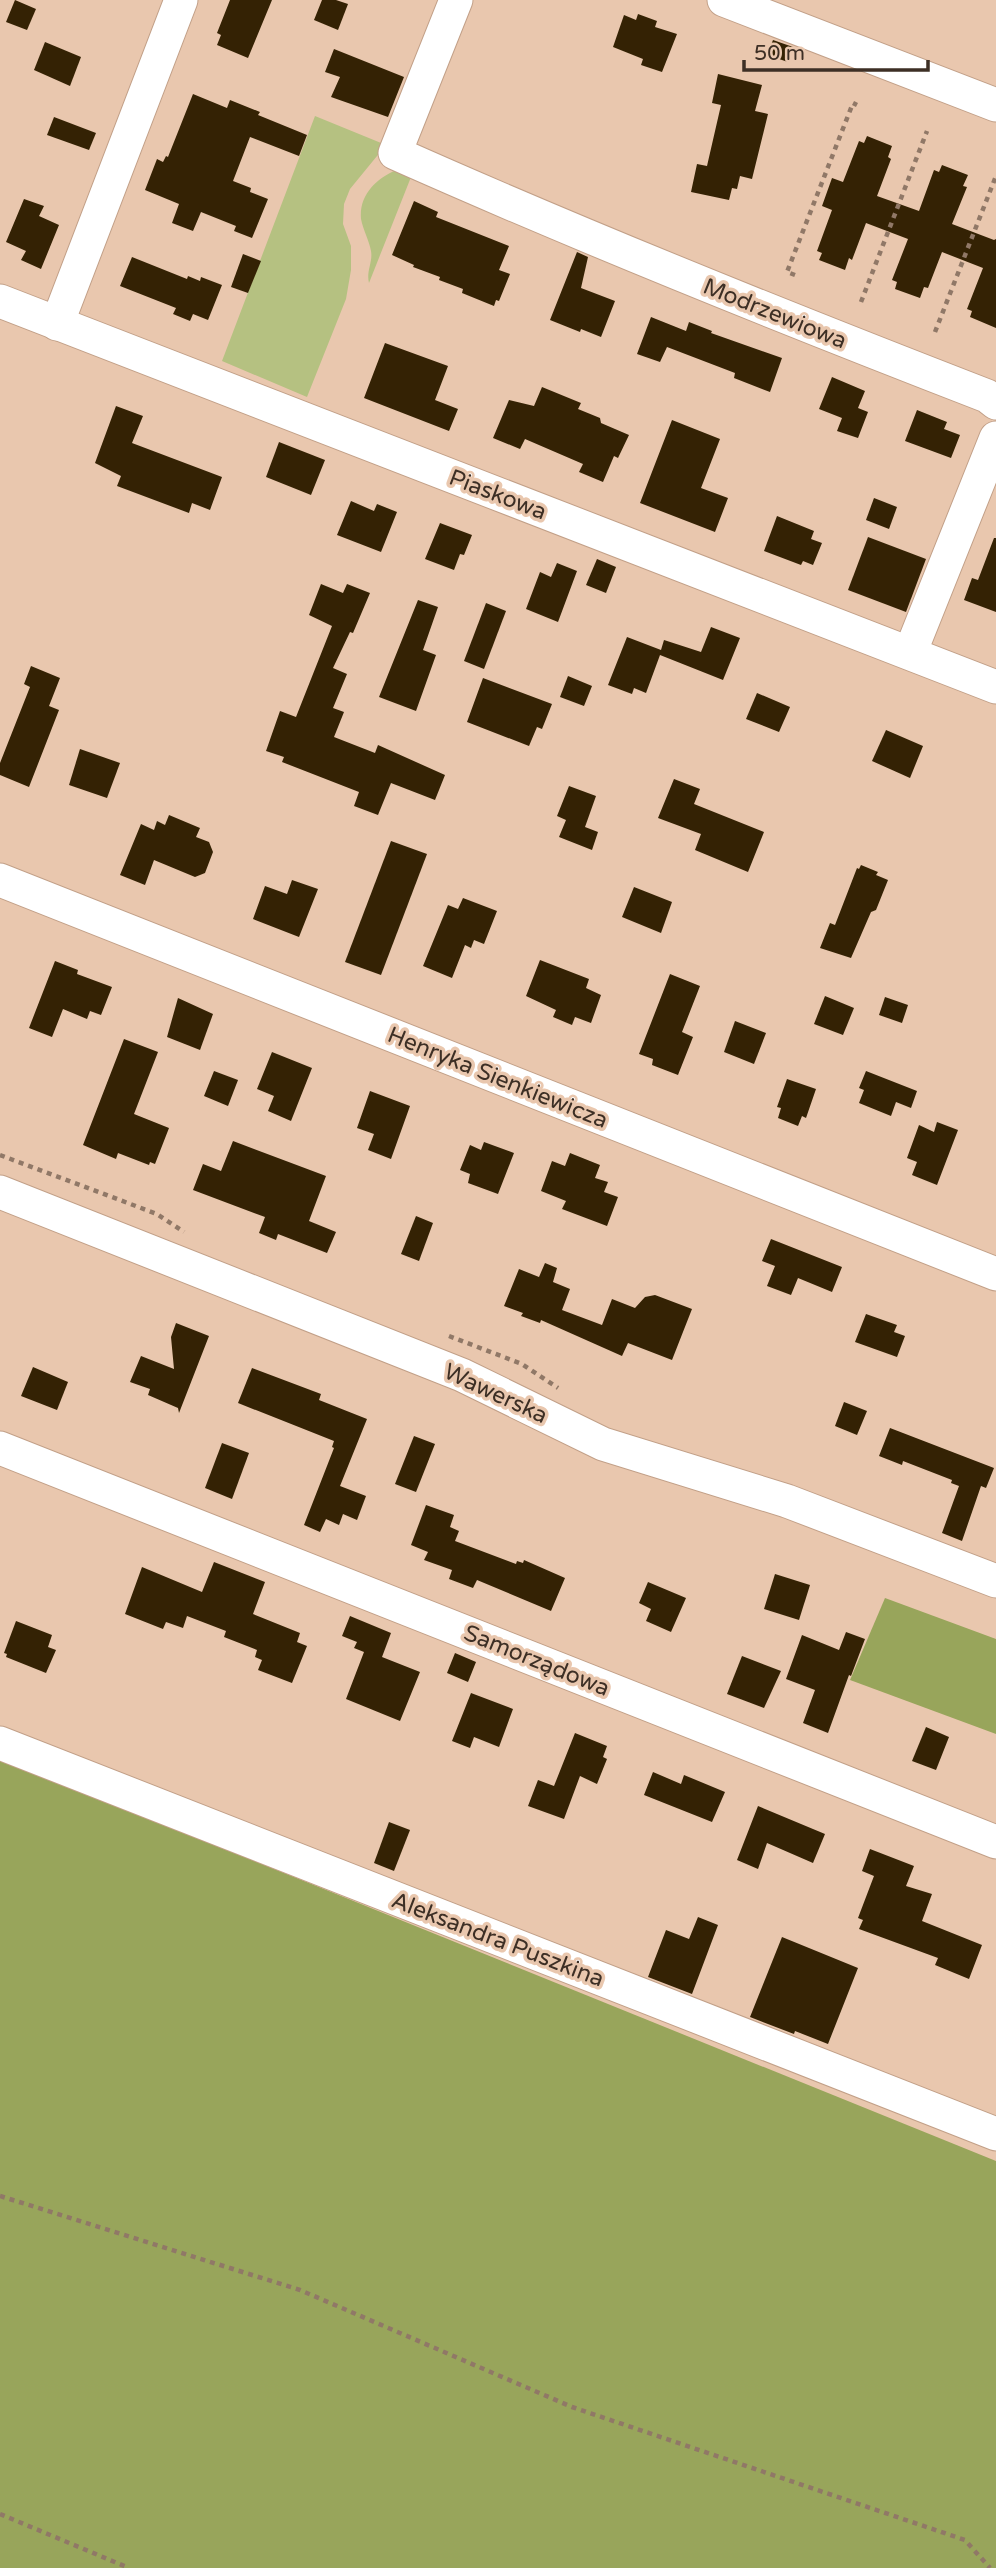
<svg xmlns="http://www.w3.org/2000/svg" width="996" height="2568" viewBox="0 0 996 2568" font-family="'Varela Round',sans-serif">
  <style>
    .green { fill: #b5c181 }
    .forest { fill: #98a55b }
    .building { fill: #342204 }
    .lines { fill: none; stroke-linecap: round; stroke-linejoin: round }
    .minor-casing { stroke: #c2a088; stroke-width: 35 }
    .path { stroke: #907867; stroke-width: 4.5; stroke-dasharray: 5 5; stroke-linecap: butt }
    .minor { stroke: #fff; stroke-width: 33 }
    .labels { text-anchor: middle; stroke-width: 7; stroke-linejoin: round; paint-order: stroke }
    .street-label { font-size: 23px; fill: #3d2f25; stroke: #e9c7ae }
  </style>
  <rect width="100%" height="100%" fill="#e9c7ae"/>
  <g class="green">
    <path d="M315,116L386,145L350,189L344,204L343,224L351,246V270L346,299L307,397L222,361Z"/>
    <path d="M396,170L413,172L369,283C366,271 373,262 371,251C369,240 363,230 361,219C359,195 376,179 396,170Z"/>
  </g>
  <g class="forest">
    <path d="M885,1598L996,1639V1734L850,1680Z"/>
    <path d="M0,1758L996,2161V2568H0Z"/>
  </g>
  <g class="building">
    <path d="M15,0L36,9L27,30L6,22Z"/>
    <path d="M230,0H272L248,58L217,45L221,35L217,33Z"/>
    <path d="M322,0H336L348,4L338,30L314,20Z"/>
    <path d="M638,14L657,21L655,27L677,34L662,72L641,65L643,59L613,47L624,15L636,20Z"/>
    <path d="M773,40L793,47L788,62L767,55Z"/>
    <path d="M45,42L81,57L70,86L34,70Z"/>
    <path d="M334,49L404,77L388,117L331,97L340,77L325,72Z"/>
    <path d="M718,74L762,85L755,111L768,114L752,179L740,176L737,189L732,188L729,200L691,192L697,164L707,166L721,105L712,103Z"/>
    <path d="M193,94L227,108L230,100L260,112L258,115L307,135L299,156L250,137L233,181L251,188L250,192L268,199L252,238L234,231L236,226L201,212L193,231L172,223L179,204L145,190L157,159L163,162L166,156L168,157Z"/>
    <path d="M54,117L96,133L89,150L47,135Z"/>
    <path d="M867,136L892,146L888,157L891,159L877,196L919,211L934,170L939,172L942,165L968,175L963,186L967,187L952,224L994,240L996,239V328L970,317L972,311L967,309L983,268L942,252L928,288L924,287L920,298L895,289L897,282L892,280L908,239L866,223L852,260L849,258L845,270L819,260L822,253L817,251L832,210L822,206L832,178L843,182L859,141L864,143Z"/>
    <path d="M24,199L44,206L39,216L59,225L41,269L21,260L26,251L6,242Z"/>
    <path d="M414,201L438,212L436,217L509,246L499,270L510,274L499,301L496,300L494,306L462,293L463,289L439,280L440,277L413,267L414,265L392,255Z"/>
    <path d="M577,252L588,257L581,288L615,301L601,337L581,329L580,332L550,320Z"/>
    <path d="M243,254L261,261L248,293L231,287Z"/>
    <path d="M132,257L187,279L188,276L200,281L201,277L222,285L208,320L193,314L190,321L173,314L176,308L120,286Z"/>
    <path d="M651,317L686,331L689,322L712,331L711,333L782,358L770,392L734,378L735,373L667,347L660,362L637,354Z"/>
    <path d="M385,343L448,366L435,400L458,409L449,431L364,398Z"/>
    <path d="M832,377L865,391L858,408L868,412L858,438L837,431L842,418L819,409Z"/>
    <path d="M542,387L581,403L578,409L600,418L601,423L629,435L618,458L614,456L603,482L579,472L583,464L525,439L520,449L493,438L509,400L534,406Z"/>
    <path d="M116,406L143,416L132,443L222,477L210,510L192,503L189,513L117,486L121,476L95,463Z"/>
    <path d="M917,410L947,422L944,429L960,435L951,458L905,441Z"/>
    <path d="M672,420L720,439L701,488L728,498L715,532L640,503Z"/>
    <path d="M279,442L325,460L311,495L266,477Z"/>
    <path d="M874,498L897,507L889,529L866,520Z"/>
    <path d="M351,501L374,511L377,504L397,512L381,552L337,535Z"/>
    <path d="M777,516L814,531L811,539L822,543L813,565L803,561L801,565L764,551Z"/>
    <path d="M440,523L472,535L464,555L460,554L454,570L425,559Z"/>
    <path d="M868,537L926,559L906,612L848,590Z"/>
    <path d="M994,538H996V612L964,600L972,578L978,580Z"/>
    <path d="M597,559L616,567L606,593L586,585Z"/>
    <path d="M557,563L577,571L558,622L526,609L540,572L551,577Z"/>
    <path d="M321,584L343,593L347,584L370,593L353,633L350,632L333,668L347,674L333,708L344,712L334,737L375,753L378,745L445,775L435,800L391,783L378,815L354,806L359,792L282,762L284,757L266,751L280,711L296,717L332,626L309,615Z"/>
    <path d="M418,600L438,607L423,650L436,655L416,711L379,697Z"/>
    <path d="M486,603L506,611L484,669L464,661Z"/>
    <path d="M711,627L740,638L723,680L660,655L646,693L634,688L632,694L608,685L627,637L661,650L664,640L701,652Z"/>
    <path d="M31,666L60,678L49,706L59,710L29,787L0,775V763L30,687L24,684Z"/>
    <path d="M568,676L592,686L584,706L560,697Z"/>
    <path d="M483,678L552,704L542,729L537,727L529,746L467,722Z"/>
    <path d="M757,693L790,707L779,732L746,719Z"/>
    <path d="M886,730L923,746L910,778L872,761Z"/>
    <path d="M80,749L120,763L107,798L69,785Z"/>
    <path d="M674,779L700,789L694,804L764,832L748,872L695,850L701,834L658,818Z"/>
    <path d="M569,786L596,796L585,827L598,832L592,850L559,837L566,820L557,816Z"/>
    <path d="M169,815L200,828L196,837L209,842L213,852L205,873L195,877L154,860L145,885L120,875L141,824L154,830L157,821L165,825Z"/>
    <path d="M391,841L427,854L381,975L345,962Z"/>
    <path d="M861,865L878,872L876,875L888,880L876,910L871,912L851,958L820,948L830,923L835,925L857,868L859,869Z"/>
    <path d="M292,880L318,889L299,937L253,919L265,886L287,894Z"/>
    <path d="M634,887L672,902L661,933L622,917Z"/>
    <path d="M463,898L497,911L484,944L474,940L471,948L465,945L452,978L423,966L448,905L458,909Z"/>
    <path d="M540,960L589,979L586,988L601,995L591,1023L575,1017L572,1025L553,1017L556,1010L526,996Z"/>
    <path d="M55,961L78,970L77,974L112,987L101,1015L90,1011L87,1019L63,1009L52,1037L29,1028Z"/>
    <path d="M670,974L700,986L682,1032L693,1037L678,1075L652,1065L653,1059L639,1054Z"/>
    <path d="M825,996L854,1008L843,1035L814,1024Z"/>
    <path d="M885,997L908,1005L902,1023L879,1015Z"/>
    <path d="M178,998L213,1014L200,1050L167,1037Z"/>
    <path d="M735,1021L766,1033L754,1064L724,1052Z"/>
    <path d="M124,1039L158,1052L134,1114L169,1128L155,1164L150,1162L149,1165L118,1153L116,1159L83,1145Z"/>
    <path d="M272,1052L312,1068L291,1121L268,1111L274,1096L257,1089Z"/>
    <path d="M214,1071L238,1080L228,1106L204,1096Z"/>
    <path d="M866,1071L917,1091L911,1108L896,1102L891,1116L859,1103L864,1090L859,1088Z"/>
    <path d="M787,1079L816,1089L806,1118L802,1116L798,1126L778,1118L781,1108L777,1107Z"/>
    <path d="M370,1091L410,1106L391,1159L368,1150L374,1134L357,1128Z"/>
    <path d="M937,1122L958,1130L937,1185L912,1175L917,1162L907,1158L919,1125L934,1132Z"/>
    <path d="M233,1141L326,1176L309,1221L336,1232L327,1253L278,1234L276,1240L259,1233L265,1217L193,1190L203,1164L221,1171Z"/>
    <path d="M484,1142L514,1153L498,1194L468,1183L470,1174L460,1170L470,1145L481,1150Z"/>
    <path d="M570,1153L600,1165L595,1178L608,1182L604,1192L618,1197L607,1226L562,1209L566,1201L541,1191L552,1161L565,1166Z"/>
    <path d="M416,1216L433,1223L419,1261L401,1254Z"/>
    <path d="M771,1239L842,1267L832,1292L798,1278L791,1295L767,1286L775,1266L762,1261Z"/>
    <path d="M545,1263L557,1268L553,1282L570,1289L562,1310L602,1325L612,1299L635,1308L645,1297L655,1295L692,1309L672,1360L628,1343L622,1356L541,1320L540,1323L521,1316L523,1313L504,1306L519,1269L539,1277Z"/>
    <path d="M866,1314L897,1325L894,1332L905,1336L897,1357L855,1342Z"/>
    <path d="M176,1323L209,1336L179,1413L178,1408L148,1395L150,1389L130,1382L141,1356L174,1369L171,1337Z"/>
    <path d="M33,1367L68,1382L57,1410L21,1396Z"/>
    <path d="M252,1368L321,1394L319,1400L367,1419L340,1486L366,1496L357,1520L343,1514L339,1525L326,1519L320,1532L304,1525L334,1448L332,1447L334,1441L238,1403Z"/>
    <path d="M844,1402L867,1411L857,1435L835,1426Z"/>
    <path d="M890,1428L994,1468L986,1488L981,1486L962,1541L942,1533L959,1486L951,1483L952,1480L903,1461L902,1465L879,1456Z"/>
    <path d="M414,1436L435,1444L416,1492L395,1484Z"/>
    <path d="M222,1443L249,1453L232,1499L205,1488Z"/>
    <path d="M426,1505L454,1515L450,1527L459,1531L455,1541L516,1564L517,1561L523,1563L524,1560L565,1578L551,1611L477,1580L473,1588L449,1579L452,1570L424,1560L428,1552L411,1545Z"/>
    <path d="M214,1562L265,1582L253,1614L300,1633L297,1642L307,1646L292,1683L258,1670L262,1660L255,1657L257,1650L224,1637L226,1631L187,1616L183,1628L166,1622L163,1629L125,1614L142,1567L202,1592Z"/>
    <path d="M775,1574L810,1585L799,1620L764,1609Z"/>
    <path d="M648,1582L686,1598L671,1632L646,1621L651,1609L639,1603Z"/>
    <path d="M350,1616L391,1633L382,1657L420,1672L400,1721L346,1699L364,1652L354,1648L357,1642L342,1636Z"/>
    <path d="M16,1621L52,1635L48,1647L56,1650L46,1673L6,1657L7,1654L4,1653Z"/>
    <path d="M846,1632L865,1639L851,1676L849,1675L828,1733L803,1723L815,1690L786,1679L802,1635L839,1650Z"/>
    <path d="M455,1653L476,1662L468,1682L447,1673Z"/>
    <path d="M742,1656L781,1671L764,1708L727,1694Z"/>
    <path d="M471,1693L513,1709L499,1747L474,1737L470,1748L452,1741Z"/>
    <path d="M926,1727L949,1737L936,1770L912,1761Z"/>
    <path d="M575,1733L607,1746L603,1757L607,1759L597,1784L580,1776L564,1819L528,1806L538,1780L554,1786Z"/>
    <path d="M653,1772L681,1784L684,1775L725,1792L712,1822L644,1795Z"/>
    <path d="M758,1806L825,1834L813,1863L767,1843L758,1869L737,1860Z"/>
    <path d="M389,1822L410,1830L394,1871L374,1863Z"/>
    <path d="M870,1849L914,1866L906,1886L932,1894L922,1921L982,1945L969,1979L935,1965L938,1958L859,1929L863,1920L858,1918L874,1876L862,1871Z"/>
    <path d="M698,1917L718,1925L692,1994L648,1977L666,1930L689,1939Z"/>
    <path d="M782,1937L858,1968L828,2044L795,2031L794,2034L750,2017Z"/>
  </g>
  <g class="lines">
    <defs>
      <g id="minor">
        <path d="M456,0L395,153C590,240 788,319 987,396L996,403"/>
        <path d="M724,0L996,105"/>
        <path d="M0,301L996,687"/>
        <path d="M57,324L181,0"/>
        <path d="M910,653L996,438"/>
        <path d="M0,880L996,1274"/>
        <path d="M0,1192L462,1375L603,1444L787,1501L996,1581"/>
        <path d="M0,1448L996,1842"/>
        <path d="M0,1743L996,2134"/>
      </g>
    </defs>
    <use href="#minor" class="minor-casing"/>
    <g class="path">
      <path d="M795,275L787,272L853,103L857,105"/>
      <path d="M861,302L927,131"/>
      <path d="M935,332L996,176"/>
      <path d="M0,1155L157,1214L184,1232"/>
      <path d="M449,1336L522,1364L558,1388"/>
      <path d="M0,2196L300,2290L572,2407L965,2540L990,2568"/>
      <path d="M0,2514L129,2568"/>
    </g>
    <use href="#minor" class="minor"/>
  </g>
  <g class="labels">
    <g class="street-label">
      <text transform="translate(775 313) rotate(22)" y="8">Modrzewiowa</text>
      <text transform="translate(498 494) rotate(21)" y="8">Piaskowa</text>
      <text transform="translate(498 1077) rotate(22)" y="8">Henryka Sienkiewicza</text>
      <text transform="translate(496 1393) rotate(25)" y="8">Wawerska</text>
      <text transform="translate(537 1660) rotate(22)" y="8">Samorządowa</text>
      <text transform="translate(498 1939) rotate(21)" y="8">Aleksandra Puszkina</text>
    </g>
  </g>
  <path d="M744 60v10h184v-10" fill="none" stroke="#3d2f25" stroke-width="3.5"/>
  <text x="754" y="60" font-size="21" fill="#3d2f25" stroke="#e9c7ae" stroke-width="5" paint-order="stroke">50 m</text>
</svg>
